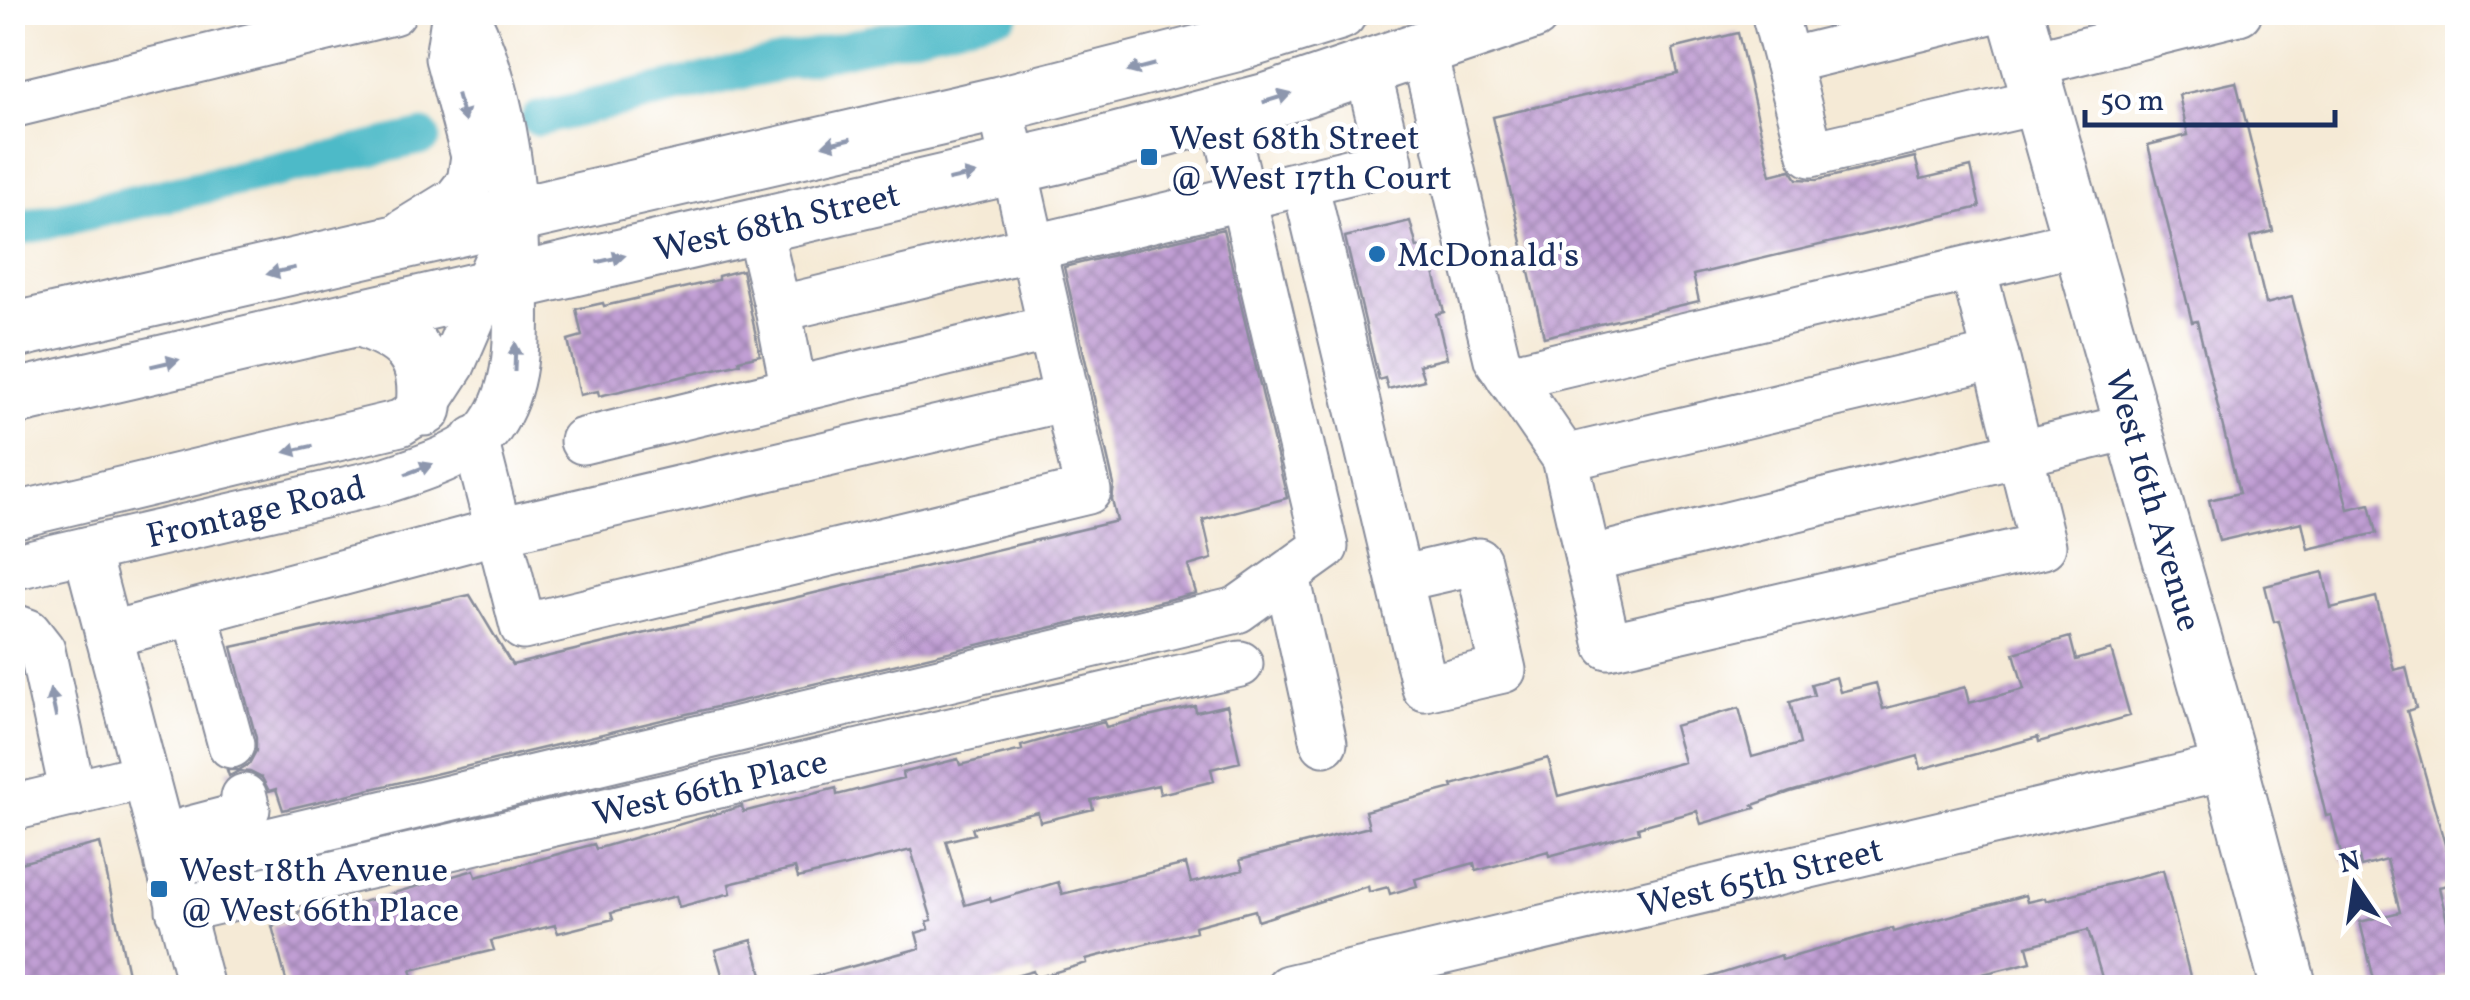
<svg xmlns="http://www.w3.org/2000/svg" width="2470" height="1000" viewBox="0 0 2470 1000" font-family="Vollkorn,serif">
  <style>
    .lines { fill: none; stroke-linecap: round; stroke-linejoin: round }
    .canal { stroke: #4dbac8; stroke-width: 35 }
    .building { fill: url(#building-cross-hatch) }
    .minor-casing { stroke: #888c9a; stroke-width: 49 }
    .major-casing { stroke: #888c9a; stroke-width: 59 }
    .minor { stroke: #fff; stroke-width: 45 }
    .major { stroke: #fff; stroke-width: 55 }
    .oneway { fill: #8d97ae }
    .poi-dot { fill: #1f6fb2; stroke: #fff; stroke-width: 4 }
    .labels { text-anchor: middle; stroke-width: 9; stroke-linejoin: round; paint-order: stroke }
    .poi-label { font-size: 35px; fill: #1b2f5e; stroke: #fff; text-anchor: start }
    .street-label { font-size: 35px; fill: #1b2f5e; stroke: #fff }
  </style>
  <defs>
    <pattern id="building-cross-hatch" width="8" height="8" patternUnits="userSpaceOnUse" patternTransform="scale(2.5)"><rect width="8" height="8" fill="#c19fd4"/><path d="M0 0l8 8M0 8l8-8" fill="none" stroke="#9c82af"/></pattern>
  </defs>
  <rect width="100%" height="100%" fill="#fff"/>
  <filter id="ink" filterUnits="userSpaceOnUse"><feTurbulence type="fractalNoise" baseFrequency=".01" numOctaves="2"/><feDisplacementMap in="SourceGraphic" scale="20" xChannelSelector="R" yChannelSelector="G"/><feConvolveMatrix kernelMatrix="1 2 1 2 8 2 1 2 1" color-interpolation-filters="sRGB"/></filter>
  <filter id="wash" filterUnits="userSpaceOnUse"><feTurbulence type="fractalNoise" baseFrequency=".0048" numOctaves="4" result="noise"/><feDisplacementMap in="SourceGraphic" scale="40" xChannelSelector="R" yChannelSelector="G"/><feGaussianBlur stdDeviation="2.25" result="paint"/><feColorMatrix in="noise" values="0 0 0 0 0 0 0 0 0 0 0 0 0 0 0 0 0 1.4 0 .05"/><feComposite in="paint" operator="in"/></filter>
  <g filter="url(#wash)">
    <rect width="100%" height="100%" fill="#f5ead6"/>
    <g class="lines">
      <g class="canal">
        <path d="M538,119L1003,12"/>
        <path d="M12,230L423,137"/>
      </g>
    </g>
    <g id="blocks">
      <g class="building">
        <path d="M1738,33L1771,175L1791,170L1797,179L1817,180L1915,157L1921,179L1971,167L1980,207L1693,275L1699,301L1544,337L1493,117L1678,74L1673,49Z"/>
        <path d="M2236,82L2273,231L2250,237L2266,304L2292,297L2348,509L2370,504L2377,533L2308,549L2302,522L2219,541L2209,500L2239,493L2197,321L2192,322L2148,145L2188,135L2179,95Z"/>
        <path d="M1410,221L1417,248L1427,245L1444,312L1436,314L1447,358L1419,365L1424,380L1388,389L1385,378L1379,380L1345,237Z"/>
        <path d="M1223,229L1287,498L1203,520L1212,559L1188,566L1196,593L283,810L276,789L269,791L262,778L250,772L239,771L229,776L227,770H239L249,764L256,751V738L232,647L470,595L512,665L1117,521L1112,500L1114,485L1064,267Z"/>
        <path d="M742,270L760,355L739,360L740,363L599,396L598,391L580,395L568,340L582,336L576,309L603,303L604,306L718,280V276Z"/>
        <path d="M2323,572L2331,608L2376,597L2394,670L2406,667L2416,708L2407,711L2456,883L2439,887L2452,942L2458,940V974L2439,978L2442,988H2376L2360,922L2400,912L2387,860L2361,867L2359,858L2343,861L2331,815L2326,816L2279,621L2274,622L2265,586Z"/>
        <path d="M2070,637L2076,660L2111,650L2130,716L2039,742L2038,737L1921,769L1918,756L1790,792L1753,805L1755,808L1701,824L1697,811L1638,827L1639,832L1549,856L1548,851L1476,871L1474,863L1415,879L1417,886L1390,894L1388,887L1369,892L1368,886L1258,921L1255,910L1195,926L1196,931L1086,959L1087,963L1035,978L1033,971L974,988H808L806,979L920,948L916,933L929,929L927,921L932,920L911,850L798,878L795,868L729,884L731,893L679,907L676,896L611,913L613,919L558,933L555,925L491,941L494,950L411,970L417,988H288L272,926L300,919L298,912L351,898L352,905L474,870L476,877L594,844L596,849L742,806L743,812L836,788L837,795L903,778L902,773L958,759L960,765L1022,750L1021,746L1104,722L1106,727L1195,706L1196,712L1227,705L1240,762L1211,769L1214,781L1160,794L1158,785L1091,800L1093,809L1040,822L1038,812L972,828L974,834L946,841L965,905L990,898L991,902L1058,882L1062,894L1186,864L1191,883L1243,870L1240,860L1369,827L1365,811L1453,788L1452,785L1548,758L1558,796L1684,762L1674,726L1739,708L1752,757L1800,744L1790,702L1814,695L1811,684L1836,677L1840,692L1876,683L1883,709L1965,687L1969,703L2024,689L2014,653Z"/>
        <path d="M100,843L131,988H12V865Z"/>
        <path d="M2163,870L2193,988H2105L2088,930L2027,946L2031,962L1927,988H1695L1694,982L1781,955L1782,960L1892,928L1893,932L2025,895L2027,902L2045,898L2046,901Z"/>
        <path d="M752,940L766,988H726L715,950Z"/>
      </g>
    </g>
  </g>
  <g filter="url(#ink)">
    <use href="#blocks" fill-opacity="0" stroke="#888c9a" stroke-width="2.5"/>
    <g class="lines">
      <defs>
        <g id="minor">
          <path d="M1774,12L1811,154L2040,101"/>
          <path d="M2126,40L2239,12"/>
          <path d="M1423,49L1497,359L1565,458L1608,646L2043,546L1996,356L1565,458"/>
          <path d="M1787,61L1986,12"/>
          <path d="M2030,64L2126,40L2119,12"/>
          <path d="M12,105L393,12"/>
          <path d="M1305,183L1425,688L1503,670L1478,561L1399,579"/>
          <path d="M758,226L778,309L1390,162L1367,68"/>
          <path d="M404,232L456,200L470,182L474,156L448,58L455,12"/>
          <path d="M1973,269L1996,356"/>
          <path d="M778,309L794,390"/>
          <path d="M1509,377L2081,242"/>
          <path d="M475,439L523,627L1088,491L1000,104"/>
          <path d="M583,441L1050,328"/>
          <path d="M12,516L400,423L424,408L452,365L495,265"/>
          <path d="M86,550L201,988"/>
          <path d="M1588,559L2133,426"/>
          <path id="s1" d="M12,567L384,481C416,470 470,455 491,426C520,385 517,334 516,286C516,193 507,98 465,12"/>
          <path d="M1287,576L1324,743"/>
          <path d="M195,612L231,745"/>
          <path d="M12,626L28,632L42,650L73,794"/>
          <path d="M108,635L498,531L1067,398"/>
          <path d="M12,808L145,776"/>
          <path d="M187,830L244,815L247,809L244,797"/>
          <path d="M168,865L1237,610L1325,547L1223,113"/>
          <path id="s2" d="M179,910L1240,664"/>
          <path id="s3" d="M1288,988L2230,766"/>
        </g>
        <g id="major">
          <path id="s4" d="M2015,12L2230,766L2289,988"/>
          <path d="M359,318C407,335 430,353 424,408"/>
          <path d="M12,331L1000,104L1235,44L1339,12"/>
          <path id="s5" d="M12,398L1066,154L1271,100L1532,12"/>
        </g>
      </defs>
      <use href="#minor" class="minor-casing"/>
      <use href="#major" class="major-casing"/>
      <use href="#minor" class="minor"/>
      <use href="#major" class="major"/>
    </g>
    <defs><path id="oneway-solid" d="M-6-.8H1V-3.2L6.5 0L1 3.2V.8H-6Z" transform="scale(2.5)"/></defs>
    <g class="oneway">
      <use href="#oneway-solid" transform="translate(1141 68) rotate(165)"/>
      <use href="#oneway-solid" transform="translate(1277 98) rotate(-17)"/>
      <use href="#oneway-solid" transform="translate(461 108) rotate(75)"/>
      <use href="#oneway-solid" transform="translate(837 142) rotate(167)"/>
      <use href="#oneway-solid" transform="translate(962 177) rotate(-13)"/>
      <use href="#oneway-solid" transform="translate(611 259) rotate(-13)"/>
      <use href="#oneway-solid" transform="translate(281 271) rotate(167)"/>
      <use href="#oneway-solid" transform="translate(515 357) rotate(-88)"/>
      <use href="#oneway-solid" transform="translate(165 363) rotate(-13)"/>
      <use href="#oneway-solid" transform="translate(299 449) rotate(167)"/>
      <use href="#oneway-solid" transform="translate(419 469) rotate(-21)"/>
      <use href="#oneway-solid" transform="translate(53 703) rotate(-102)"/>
    </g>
  </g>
  <g class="poi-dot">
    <rect x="1139" y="147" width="20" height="20" rx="5"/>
    <circle cx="1377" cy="254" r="10"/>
    <rect x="149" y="879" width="20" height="20" rx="5"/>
  </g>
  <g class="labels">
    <g class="poi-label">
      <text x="1169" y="149">West 68th Street<tspan x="1169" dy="40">@ West 17th Court</tspan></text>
      <text x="1397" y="266">McDonald's</text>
      <text x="179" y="881">West 18th Avenue<tspan x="179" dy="40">@ West 66th Place</tspan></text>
    </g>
    <g class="street-label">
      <text dy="12" stroke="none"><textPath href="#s5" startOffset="785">West 68th Street</textPath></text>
      <text dy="12" stroke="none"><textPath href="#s4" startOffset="508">West 16th Avenue</textPath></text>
      <text dy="12" stroke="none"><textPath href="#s1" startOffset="250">Frontage Road</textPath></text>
      <text dy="12" stroke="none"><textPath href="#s2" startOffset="545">West 66th Place</textPath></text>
      <text dy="12" stroke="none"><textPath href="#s3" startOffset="485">West 65th Street</textPath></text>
    </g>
  </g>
  <rect width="2470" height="1000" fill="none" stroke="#fff" stroke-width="50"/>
  <g transform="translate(2355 885) rotate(347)" stroke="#ffffff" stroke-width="8" paint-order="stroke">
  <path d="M0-8L18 38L0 25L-18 38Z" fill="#1b2f5e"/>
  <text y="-15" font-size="28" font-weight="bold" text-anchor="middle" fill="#1b2f5e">N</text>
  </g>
  <path d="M2085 110v15h250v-15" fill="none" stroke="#1b2f5e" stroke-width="5"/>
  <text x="2100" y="110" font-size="30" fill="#1b2f5e" stroke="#ffffff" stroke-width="8" paint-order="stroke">50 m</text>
</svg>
